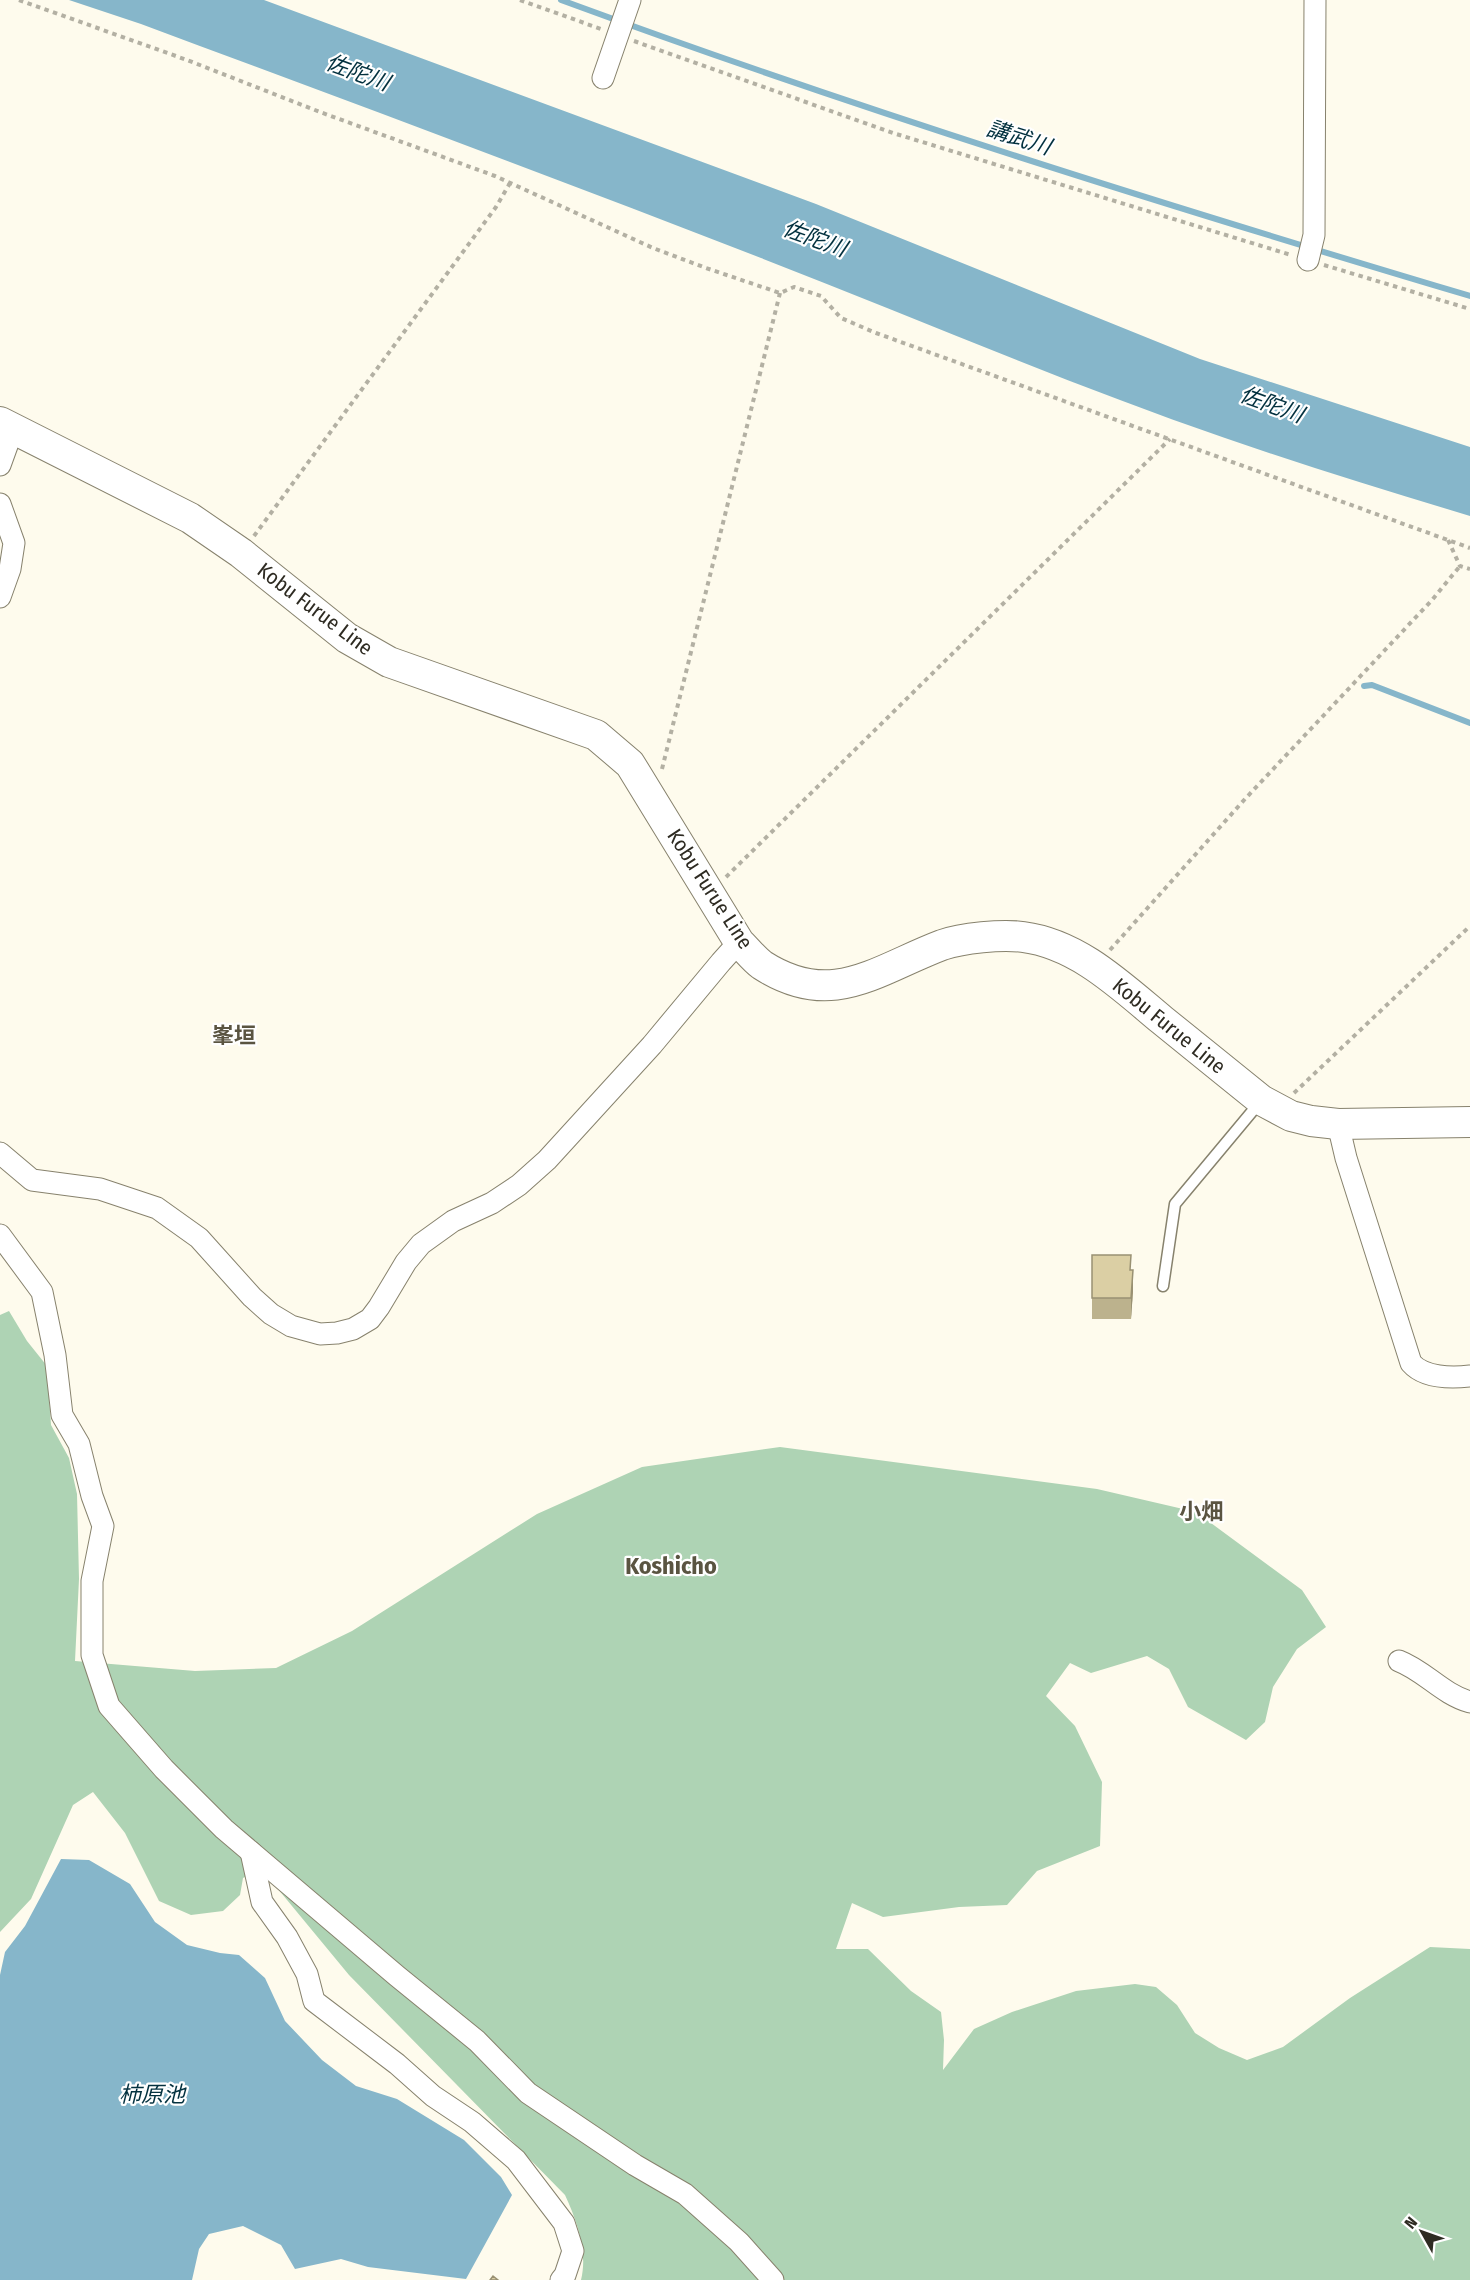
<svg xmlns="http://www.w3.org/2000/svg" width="1470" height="2280" viewBox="0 0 1470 2280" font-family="'Fira Sans Condensed','Noto Sans JP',sans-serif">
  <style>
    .forest { fill: #aed3b4 }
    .water { fill: #86b6ca }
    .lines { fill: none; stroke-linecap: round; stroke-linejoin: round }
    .stream { stroke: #86b6ca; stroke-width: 6 }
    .service-casing { stroke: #87826d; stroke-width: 13 }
    .minor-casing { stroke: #87826d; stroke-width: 23 }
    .secondary-casing { stroke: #87826d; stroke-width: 32 }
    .path { stroke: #b3b0a3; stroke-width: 4; stroke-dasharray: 4.5 4.5; stroke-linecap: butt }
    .service { stroke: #fff; stroke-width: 10 }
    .minor { stroke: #fff; stroke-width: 21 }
    .secondary { stroke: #fff; stroke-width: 30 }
    .wall { fill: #bcb28d }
    .shaded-wall { fill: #999173 }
    .building { fill: #dbcfa4; stroke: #999173; stroke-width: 1.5 }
    .labels { text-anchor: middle; stroke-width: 4.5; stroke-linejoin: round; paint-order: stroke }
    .street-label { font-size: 21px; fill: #2e2b22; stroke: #fff }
    .water-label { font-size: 22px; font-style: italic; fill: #03313f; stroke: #fff }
    .neighbourhood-label { font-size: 22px; font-weight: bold; fill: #5a5441; stroke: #fff }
    .quarter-label { font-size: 24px; font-weight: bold; fill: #5a5441; stroke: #fff }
  </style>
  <rect width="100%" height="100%" fill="#fefbed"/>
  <path class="forest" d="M9,1311L27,1341L47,1366L51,1425L69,1458L77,1494L79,1579L75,1661L195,1671L276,1668L352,1631L537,1514L642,1467L780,1447L1097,1489L1196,1512L1302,1590L1326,1627L1297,1649L1273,1687L1265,1722L1246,1740L1188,1707L1169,1669L1147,1656L1091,1673L1070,1663L1046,1696L1075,1726L1102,1782L1100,1846L1037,1871L1007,1905L959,1907L883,1917L852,1903L836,1949H868L911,1991L941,2012L944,2040L943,2070L974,2029L1012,2012L1076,1991L1135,1984L1156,1987L1177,2005L1195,2033L1219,2048L1247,2060L1283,2047L1350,1998L1430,1947L1470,1949V2280H581C588,2252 577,2221 565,2195L349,1975L273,1883L263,1868L243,1878L240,1895L223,1911L191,1915L159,1901L125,1833L93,1792L73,1805L31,1899L0,1932V1315Z"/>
  <g class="water">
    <path d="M69,0H264L816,204L1200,359L1470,447V516C1388,491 1306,466 1225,438C1068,384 916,318 761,258C555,178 348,101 141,24Z"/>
    <path d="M61,1859L89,1860L130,1884L155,1922L187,1945L220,1953L239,1955L265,1978L285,2021L322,2060L356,2086L397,2099L464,2140L501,2177L512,2195L466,2279L368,2267L341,2259L295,2269L281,2245L243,2226L209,2234L199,2249L192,2280H0V1975L5,1952L25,1926Z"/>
  </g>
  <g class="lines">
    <g class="stream">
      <path d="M561,0C860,110 1165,205 1470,296"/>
      <path d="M1364,686L1372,685L1470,723"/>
    </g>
    <defs>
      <path id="service" d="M1163,1286L1175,1204L1260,1102"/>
      <g id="minor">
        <path d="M603,78L630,0"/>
        <path d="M1308,260L1314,235L1315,0"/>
        <path d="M0,465L13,429"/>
        <path d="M0,504L14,543L10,569L0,597"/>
        <path d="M1338,1124L1346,1158L1411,1363C1424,1378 1452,1378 1470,1376"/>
        <path d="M0,1153L32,1180L100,1189L157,1208L199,1238L252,1297L271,1314L291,1326L320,1334L337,1333L353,1329L370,1319L379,1307L406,1262L421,1244L453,1221L492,1203L519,1185L547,1160L652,1045L721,962L739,942"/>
        <path d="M0,1235L42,1292L55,1355L62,1415L79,1444L92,1496L103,1526L92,1581V1655L109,1706L164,1769L224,1829L397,1976L477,2041L528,2093L635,2165L685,2194L739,2242L773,2280"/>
        <path d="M1399,1661C1425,1671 1442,1694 1470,1702"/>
        <path d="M251,1852L262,1902L287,1937L307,1974L314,2001L397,2064L433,2096L472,2122L516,2160L564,2223L573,2251L565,2275L561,2280"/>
      </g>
      <path id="secondary" d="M0,422L190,518L241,553L347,638L389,662L596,735L630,764L739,942C747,950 754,959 762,965C832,1010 876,970 942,945C962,938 1002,934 1023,937C1078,944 1121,986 1162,1020C1195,1047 1228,1073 1261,1100L1291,1116L1311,1121L1338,1124L1470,1122"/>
    </defs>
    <use href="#service" class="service-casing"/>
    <use href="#minor" class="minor-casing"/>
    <use href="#secondary" class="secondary-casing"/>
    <g class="path">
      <path d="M19,0L187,60L320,112L495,176L653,248L706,268L780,293L794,287L821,296L841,318L876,333L1470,548"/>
      <path d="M520,0L601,29"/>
      <path d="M634,41L893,133L1291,255"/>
      <path d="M1324,265L1470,309"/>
      <path d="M254,536L496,207L510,183"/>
      <path d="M1448,540L1460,566L1470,569"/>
      <path d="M662,769L780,293"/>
      <path d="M726,877L1170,439"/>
      <path d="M1110,950L1245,799L1432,600L1460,566"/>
      <path d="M1294,1093L1470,926"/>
    </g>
    <use href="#service" class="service"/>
    <use href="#minor" class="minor"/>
    <use href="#secondary" class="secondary"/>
  </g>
  <path class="wall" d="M1092,1255L1131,1270L1133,1291L1131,1319H1092Z"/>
  <path class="shaded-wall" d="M1133,1270V1291L1131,1319V1298Z"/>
  <g class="building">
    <path d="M1092,1255H1131L1130,1270H1133L1131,1298H1092Z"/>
    <path d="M493,2276L498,2280H490Z"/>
  </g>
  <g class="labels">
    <g class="street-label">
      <text transform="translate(315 609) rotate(37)" y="7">Kobu Furue Line</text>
      <text transform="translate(710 889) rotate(57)" y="7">Kobu Furue Line</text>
      <text transform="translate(1169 1026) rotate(39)" y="7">Kobu Furue Line</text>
    </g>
    <g class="water-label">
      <text transform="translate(358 72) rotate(20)" y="8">佐陀川</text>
      <text transform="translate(1019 137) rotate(18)" y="8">講武川</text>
      <text transform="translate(815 238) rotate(20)" y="8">佐陀川</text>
      <text transform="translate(1272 404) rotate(20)" y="8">佐陀川</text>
      <text x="152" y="2102">柿原池</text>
    </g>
    <g class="neighbourhood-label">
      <text x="234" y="1043">峯垣</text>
      <text x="1201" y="1519">小畑</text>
    </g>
    <g class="quarter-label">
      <text x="671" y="1574">Koshicho</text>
    </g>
  </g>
  <g transform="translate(1422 2232) rotate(310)" stroke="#ffffff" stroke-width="4.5" paint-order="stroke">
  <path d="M0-4.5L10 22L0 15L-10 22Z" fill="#2e2b22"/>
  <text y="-9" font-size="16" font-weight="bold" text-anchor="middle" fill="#2e2b22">N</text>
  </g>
</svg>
